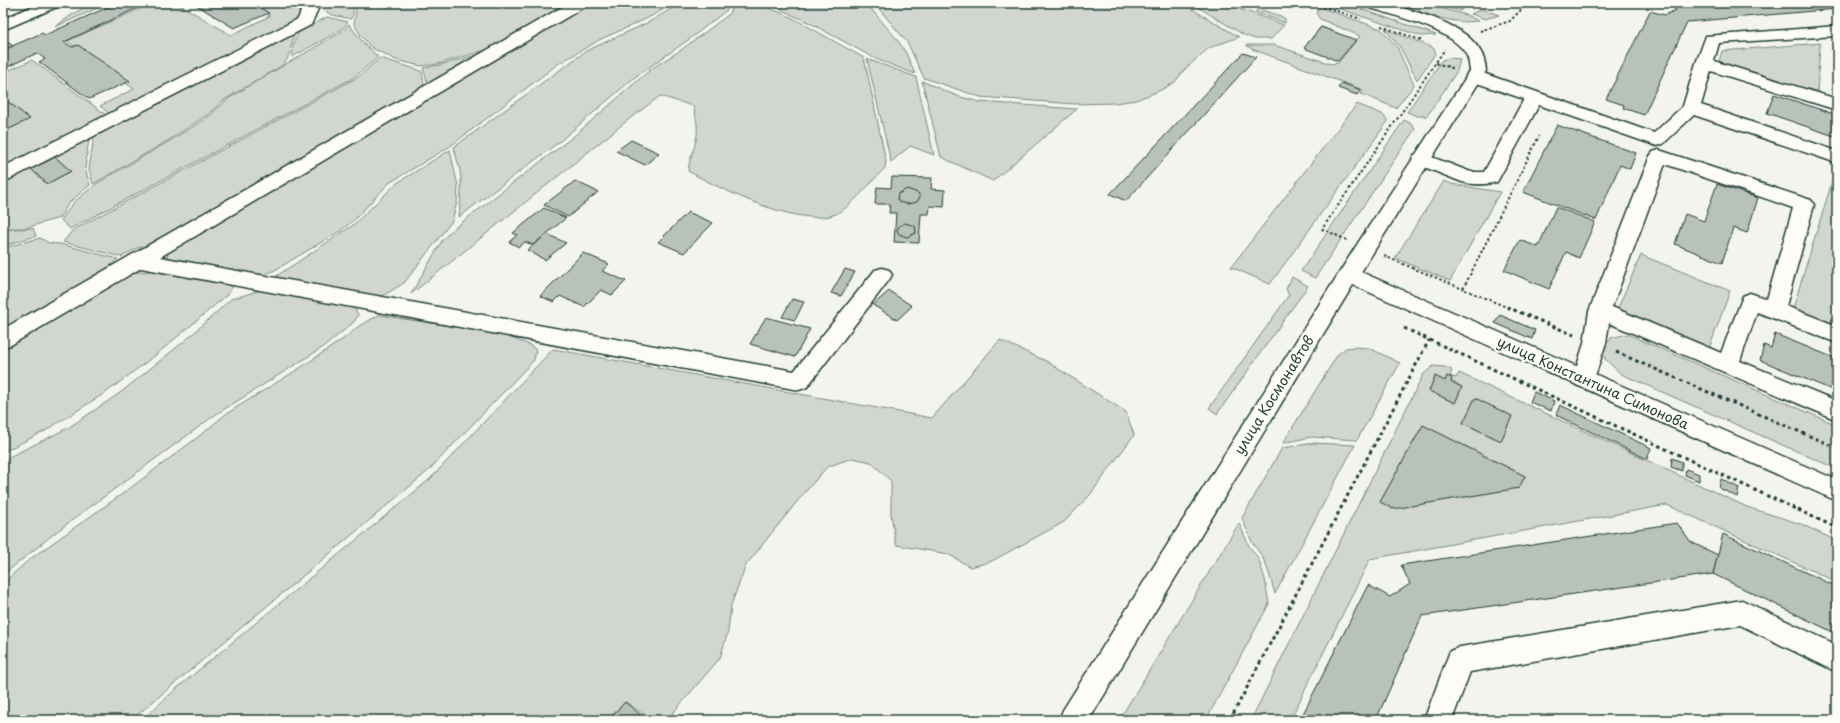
<svg xmlns="http://www.w3.org/2000/svg" width="1840" height="723" viewBox="0 0 1840 723" font-family="'Playpen Sans',sans-serif">
  <style>
    .green { fill: #d1d6d1; stroke: #788a82 }
    .building { fill: #b9c1bb; stroke: #1f3d34 }
    .lines { fill: none; stroke-linecap: round; stroke-linejoin: round }
    .minor-casing { stroke: #1f3d34; stroke-width: 3 }
    .major-casing { stroke: #1f3d34; stroke-width: 3 }
    .path-far1 { stroke: #1f3d34; stroke-width: 2; stroke-dasharray: 2.5 2.5; stroke-linecap: butt }
    .path { stroke: #1f3d34; stroke-width: 3; stroke-dasharray: 3.5 3.5; stroke-linecap: butt }
    .minor { fill: #fdfcf7; fill-rule: evenodd }
    .major { fill: #fdfcf7; fill-rule: evenodd }
    .labels { text-anchor: middle; stroke-width: 4; stroke-linejoin: round; paint-order: stroke }
    .street-label { font-size: 14px; fill: #1f3d34; stroke: #fdfcf7 }
  </style>
  <rect width="100%" height="100%" fill="#f4f4ef"/>
  <filter id="ink" filterUnits="userSpaceOnUse"><feTurbulence type="fractalNoise" baseFrequency=".025" numOctaves="2"/><feDisplacementMap in="SourceGraphic" scale="8" xChannelSelector="R" yChannelSelector="G"/><feConvolveMatrix kernelMatrix="1 2 1 2 8 2 1 2 1" color-interpolation-filters="sRGB"/></filter>
  <g filter="url(#ink)">
    <g class="green">
      <path d="M91,3H109L55,27L70,16Z"/>
      <path d="M153,3H177L231,35L270,16L250,3H294L306,15L112,116L100,106L134,89L67,41Z"/>
      <path d="M312,3H351C354,8 354,15 351,19L332,15Z"/>
      <path d="M354,3H570L493,48L438,64L421,66L396,60L372,48L361,36L354,24L356,11Z"/>
      <path d="M591,3H675L646,19L601,39L558,64L449,147L389,183L355,219L342,230L275,270L264,275L251,276L170,259L167,256L169,251L183,241L389,123Z"/>
      <path d="M681,3H729L727,10L719,16L691,38L635,77L559,142L459,217C460,200 463,183 459,166C457,159 455,154 454,147L586,51L649,22Z"/>
      <path d="M735,3H757L791,17L864,58L886,161L885,168C873,180 850,208 836,214C801,229 720,189 688,171C689,159 694,151 696,140C699,129 696,116 693,106L660,96L628,120L411,294L443,239L452,230L574,136L651,69L681,50L728,15Z"/>
      <path d="M767,3H866L896,38L906,53L915,74L876,59L810,23Z"/>
      <path d="M874,3H1182L1239,37L1209,48L1185,69L1175,82L1161,90L1136,100L1115,103L1075,104L980,97L924,78L907,42Z"/>
      <path d="M1191,3H1224L1284,25L1271,39H1255L1244,35Z"/>
      <path d="M1327,3H1344L1436,35L1421,36L1325,4Z"/>
      <path d="M1395,3H1421L1466,15L1479,21C1449,25 1423,12 1395,3Z"/>
      <path d="M1430,3H1469L1460,11Z"/>
      <path d="M1319,7L1381,29L1397,47L1414,85L1396,108L1361,94L1363,90L1252,49L1246,45H1274L1331,64L1338,63L1360,36L1320,19L1316,13Z"/>
      <path d="M1258,9L1281,16L1285,19V23L1255,12Z"/>
      <path d="M1481,9L1499,15L1485,19L1471,14Z"/>
      <path d="M327,17L348,22L341,30L292,57L293,46L298,33Z"/>
      <path d="M349,24L360,39L378,57L353,78L70,229L61,220L74,202L96,184L173,139L208,117L228,99L255,82L343,31Z"/>
      <path d="M1385,29L1432,47L1435,50V54L1417,80L1400,47Z"/>
      <path d="M295,34C290,44 291,57 283,65L224,100L207,115L169,140L93,184L89,169L94,136Z"/>
      <path d="M1820,43L1817,94L1718,65L1722,51Z"/>
      <path d="M488,52L428,84L423,68L440,65Z"/>
      <path d="M380,58L419,70L422,72L424,84L419,90L153,243L137,248L121,257L63,242L73,230L358,77Z"/>
      <path d="M1449,58L1460,59L1457,71L1427,116H1417L1407,112L1442,60Z"/>
      <path d="M867,59L916,77L934,155L910,146L891,162Z"/>
      <path d="M32,60L109,117L3,171V73Z"/>
      <path d="M922,81L957,96L980,102L1077,109L993,181L941,157Z"/>
      <path d="M1357,104L1382,114L1388,121L1270,284L1231,267Z"/>
      <path d="M1404,120L1410,123L1415,129L1315,278L1301,271Z"/>
      <path d="M89,138L85,168L90,185L70,202L59,218L25,228H3V183L31,169L47,183L70,172L55,157Z"/>
      <path d="M450,150L458,186L457,202L452,221L404,283L376,300L269,281L352,226L397,183Z"/>
      <path d="M1836,169H1837V326L1793,308Z"/>
      <path d="M1444,181L1451,184L1500,192L1450,281L1395,258Z"/>
      <path d="M33,228L36,236L3,246V230Z"/>
      <path d="M40,238L49,243L60,244L118,259L101,274L3,330V248Z"/>
      <path d="M1641,255L1730,291L1709,349L1617,310Z"/>
      <path d="M152,271L233,286L227,295L157,354L108,391L45,431L3,452V346L119,278L138,272Z"/>
      <path d="M1292,277L1308,286L1217,414L1209,408L1289,295L1286,289Z"/>
      <path d="M271,287L354,307L358,315L354,322L325,346L215,415L56,532L3,575V460L68,428L120,393L187,339L231,299Z"/>
      <path d="M379,315L501,334L530,345L536,350L534,360L427,472L131,720H3V583L30,559L125,492L198,437L226,414L300,368L346,337L359,326Z"/>
      <path d="M1627,334L1837,425V469L1621,374L1605,359L1602,349L1611,338Z"/>
      <path d="M1000,340L1046,361L1126,412L1134,435L1090,495L1064,522L990,562L970,567L948,554L896,545L891,515V481L871,462L852,458L827,467L800,498L746,565L731,605L728,632L720,658L667,720H653L625,702L608,720H142L176,689L430,479L553,349L932,418Z"/>
      <path d="M1355,347L1369,348L1400,363L1357,440L1311,437L1283,443L1338,354L1346,348Z"/>
      <path d="M1433,366L1445,367L1452,370L1450,376L1456,378L1459,373L1747,507L1801,524L1837,541V582L1667,505L1370,559L1290,720H1251L1423,375Z"/>
      <path d="M1314,443L1355,445L1275,594L1269,573L1262,556L1252,542L1242,518L1282,448Z"/>
      <path d="M1239,523L1249,546L1258,558L1265,579L1269,604L1206,720H1119Z"/>
    </g>
    <g class="building">
      <path d="M117,3H148L64,42L72,47L78,45L130,81L89,99L39,62L45,59L37,53L3,69V50L42,33L45,35Z"/>
      <path d="M193,3H252L269,13L234,28Z"/>
      <path d="M1667,3H1837V9L1687,22L1644,115L1623,108L1624,105L1606,99L1650,11L1665,15L1676,10Z"/>
      <path d="M1321,27L1339,34L1325,51L1307,44Z"/>
      <path d="M1321,27L1356,40L1338,61L1304,48Z"/>
      <path d="M3,39L13,46L3,50Z"/>
      <path d="M1243,53L1256,57L1126,201L1110,194Z"/>
      <path d="M1342,83L1361,90L1357,95L1338,88Z"/>
      <path d="M1774,94L1837,115V137L1767,113Z"/>
      <path d="M6,100L30,119L3,132V101Z"/>
      <path d="M1557,125L1636,153L1630,169L1620,165L1596,220L1523,192Z"/>
      <path d="M631,140L659,153L645,165L616,151Z"/>
      <path d="M55,157L71,171L47,184L31,169Z"/>
      <path d="M892,177L932,178L931,189L945,190L944,207L930,206L929,214H921L919,243L894,242L896,213H889L890,204H875L877,187L891,188Z"/>
      <path d="M575,181L598,192L568,217L544,205Z"/>
      <path d="M1717,184L1758,198L1747,233L1733,228L1722,263L1675,244L1685,214L1704,221Z"/>
      <path d="M907,189L918,193L920,197L917,202L907,204L899,202L897,199L898,194Z"/>
      <path d="M1556,207L1595,222L1579,258L1566,252L1549,289L1504,270L1520,240L1538,247Z"/>
      <path d="M544,208L566,218L533,245L525,242L519,247L509,242L517,235L513,233Z"/>
      <path d="M688,212L713,223L684,253L658,242Z"/>
      <path d="M905,223L915,226L916,233L907,237L899,234L897,230L898,227Z"/>
      <path d="M547,234L566,243L545,260L527,250Z"/>
      <path d="M583,253L609,264L602,271L626,281L612,295L601,290L584,307L560,296L554,302L540,296Z"/>
      <path d="M845,269L855,272L841,296L831,293Z"/>
      <path d="M889,291L912,306L897,320L873,305Z"/>
      <path d="M792,299L804,302L795,320L782,317Z"/>
      <path d="M1500,315L1535,330L1532,339L1495,323Z"/>
      <path d="M766,317L810,329L795,357L750,344Z"/>
      <path d="M1775,334L1837,359V392L1760,360L1764,345L1771,348Z"/>
      <path d="M1435,376L1445,381L1447,376L1452,378L1451,382L1462,387L1455,403L1429,391Z"/>
      <path d="M1534,392L1554,401L1551,411L1530,402Z"/>
      <path d="M1475,398L1512,416L1501,441L1463,423Z"/>
      <path d="M1560,405L1651,448L1647,459L1556,415Z"/>
      <path d="M1423,425L1525,476L1519,488L1393,509L1380,502Z"/>
      <path d="M1672,458L1682,462V471L1671,467Z"/>
      <path d="M1686,469L1699,474V481L1685,475Z"/>
      <path d="M1721,479L1739,488L1737,497L1719,488Z"/>
      <path d="M1677,523L1691,542L1718,555L1713,574L1422,616L1376,720H1300L1368,585L1390,597L1410,584L1401,565Z"/>
      <path d="M1723,534L1837,587V634L1713,574Z"/>
      <path d="M625,702L647,720H608Z"/>
    </g>
    <g class="lines">
      <defs>
        <g id="minor">
          <path d="M40,3H61L59,6L3,30V19Z"/>
          <path d="M291,3C301,3 312,0 318,9L311,25L10,179L3,181V167L298,19L301,11Z"/>
          <path d="M569,3H588L586,6L160,257L794,371L875,270L882,268L889,270L892,275L889,280L807,387L799,390L141,268L11,345L3,347V329Z"/>
          <path d="M1837,26V36L1719,43L1714,61L1837,99V110L1711,71L1701,105L1837,151V163L1694,115L1663,144L1657,146L1539,105L1497,182C1486,185 1473,185 1462,182L1414,163L1412,159L1414,155L1421,153L1471,172H1484L1524,99L1468,80L1466,76L1468,72L1474,71L1480,72L1654,133L1683,106L1696,63L1706,36Z"/>
          <path d="M1659,150L1811,200L1814,205L1786,306L1837,326V343L1757,312L1740,361L1837,401V420L1609,323L1606,343L1592,385L1584,388L1576,385L1573,379L1584,343L1589,311L1650,156L1653,152ZM1665,164L1793,208L1767,299L1750,293L1743,296L1721,353L1612,307Z"/>
          <path d="M1742,600L1837,645V672L1740,625L1470,672L1452,720H1424L1450,651L1460,647Z"/>
        </g>
        <path id="major" d="M1362,3C1370,3 1379,2 1387,3C1396,5 1405,9 1413,11C1442,20 1485,35 1486,71L1361,272L1837,480V501L1353,285L1089,720H1059L1063,710L1358,243L1470,71C1469,66 1469,60 1467,56C1455,29 1391,15 1364,6Z"/>
      </defs>
      <use href="#minor" class="minor-casing"/>
      <use href="#major" class="major-casing"/>
      <g class="path-far1">
        <path d="M1313,3L1361,19"/>
        <path d="M1381,26L1423,41"/>
        <path d="M1480,31L1510,21L1528,3"/>
        <path d="M1436,63L1455,69"/>
        <path d="M1347,240L1322,229L1445,49"/>
        <path d="M1384,256L1463,289"/>
        <path d="M1509,308L1463,289L1539,136"/>
      </g>
      <g class="path">
        <path d="M1507,307L1574,335"/>
        <path d="M1404,328L1837,528"/>
        <path d="M1616,352L1837,448"/>
        <path d="M1230,720L1429,340"/>
      </g>
      <use href="#minor" class="minor"/>
      <use href="#major" class="major"/>
    </g>
  </g>
  <g class="labels">
    <g class="street-label">
      <text transform="translate(1593 383) rotate(24)" y="5">улица Константина Симонова</text>
      <text transform="translate(1274 395) rotate(-58)" y="5">улица Космонавтов</text>
    </g>
  </g>
  <rect width="1840" height="723" fill="none" stroke="#fdfcf7" stroke-width="16"/>
  <rect x="8" y="8" width="1824" height="707" fill="none" stroke="#1f3d34" stroke-width="1.5" filter="url(#ink)"/>
</svg>
